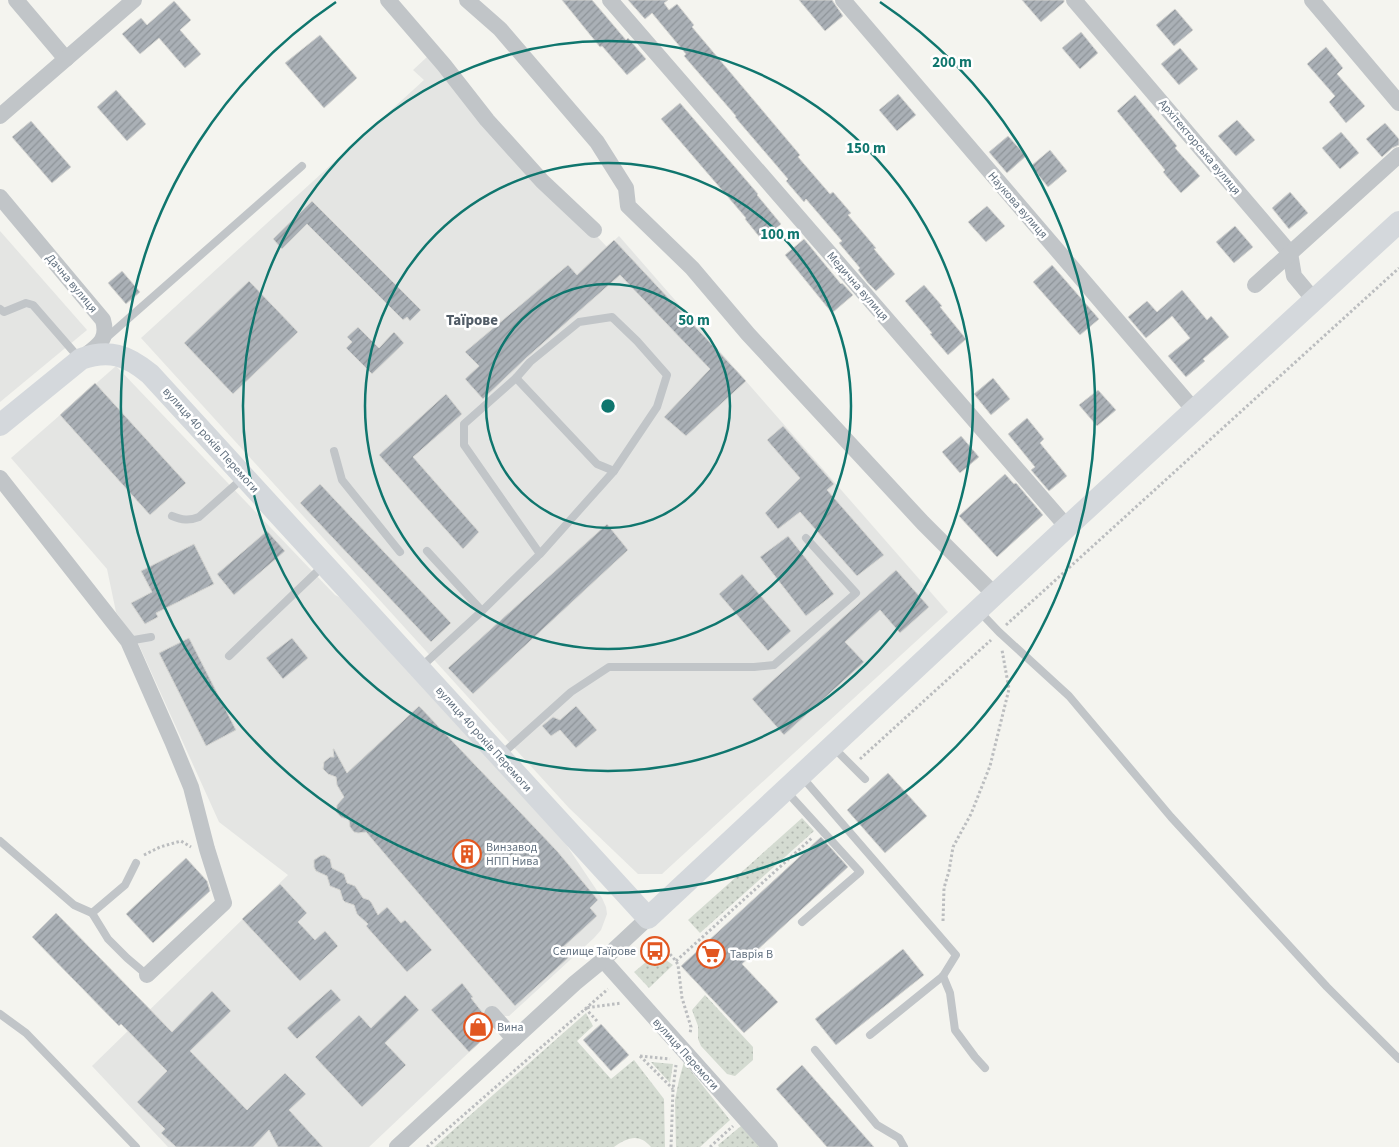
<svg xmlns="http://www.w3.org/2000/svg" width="1399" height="1147" viewBox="0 0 1399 1147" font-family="'Source Sans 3',sans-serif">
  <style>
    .built { fill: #e4e5e3 }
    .grass { fill: url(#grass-dots) }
    .building { fill: url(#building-hatch); stroke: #d5d5d2 }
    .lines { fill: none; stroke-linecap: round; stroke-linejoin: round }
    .path { stroke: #bbbdbf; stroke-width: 3; stroke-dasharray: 2.5 2.5; stroke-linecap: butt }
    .lane { stroke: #c1c5c8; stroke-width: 8 }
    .street { stroke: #c1c5c8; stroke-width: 16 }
    .secondary { stroke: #d4d8dc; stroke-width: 22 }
    .ring { fill: none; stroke: #0f766e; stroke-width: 2.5 }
    .labels { text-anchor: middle; stroke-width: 5; stroke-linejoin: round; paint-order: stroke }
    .street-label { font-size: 12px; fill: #637281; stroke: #fff }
    .poi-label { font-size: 12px; fill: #637281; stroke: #fff; text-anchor: start }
    .quarter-label { font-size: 15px; font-weight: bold; fill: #505b66; stroke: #fff }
    .centre { fill: #0f766e; stroke: #fff; stroke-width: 2.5 }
    .ring-label { font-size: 15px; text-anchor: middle; font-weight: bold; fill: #0f766e; stroke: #fff; stroke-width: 5; stroke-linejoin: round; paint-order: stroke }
  </style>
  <defs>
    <pattern id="grass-dots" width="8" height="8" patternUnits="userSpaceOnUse" patternTransform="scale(1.25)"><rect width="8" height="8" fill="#d4dbd1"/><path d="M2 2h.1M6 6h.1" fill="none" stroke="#b0b6af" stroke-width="1.8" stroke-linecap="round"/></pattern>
    <pattern id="building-hatch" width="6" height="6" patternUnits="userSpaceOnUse" patternTransform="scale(1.25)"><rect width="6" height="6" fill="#aab0b6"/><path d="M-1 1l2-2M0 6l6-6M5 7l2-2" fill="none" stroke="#8e9499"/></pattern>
  </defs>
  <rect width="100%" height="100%" fill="#f4f4ef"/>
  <g class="built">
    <path d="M427,57L607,247L619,236L948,612L662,874H638L569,808L141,338L424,80L413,70Z"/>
    <path d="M0,231L87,330L0,402Z"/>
    <path d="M116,366L335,595L349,602L561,837L602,898L606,907L607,914L601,930L594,938L509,1016H486L482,1020L486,1024L475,1034L481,1041L369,1147H168L92,1066L288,875L219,822L138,643L116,612L107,569L11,458Z"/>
  </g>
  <g class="grass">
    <path d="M802,818L814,831L700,933L688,920Z"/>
    <path d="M666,960L673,965L649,988L634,972L646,962L658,964Z"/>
    <path d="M705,995L753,1047V1060L735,1076L727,1074L701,1046L698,1039V1026L692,1010Z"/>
    <path d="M586,1013L593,1026L577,1041L611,1079L634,1060L664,1099L665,1147H651C639,1133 628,1137 614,1147H434Z"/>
    <path d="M651,1062L673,1064L670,1083Z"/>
    <path d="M684,1062L730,1120L700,1147H676L675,1100L679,1080Z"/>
    <path d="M741,1126L760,1147H719L718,1145Z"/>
  </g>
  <g class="building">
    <path d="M562,0H592L626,40L628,38L646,59L627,75L602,46L600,47Z"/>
    <path d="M628,0H668L664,3L669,10L677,4L694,25L692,27L800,155L798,157L830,194L833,192L851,213L848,215L876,248L874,249L895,274L876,291L868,283L858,270L860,268L839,243L842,241L806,199L804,202L786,181L788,179L735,117L736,116L684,56L686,54L652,13L645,19Z"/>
    <path d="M799,0H832L843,16L825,31Z"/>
    <path d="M1022,0H1064V2L1041,22Z"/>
    <path d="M174,1L191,20L180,30L201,54L185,68L159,38L140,54L122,34L141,18L147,25Z"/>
    <path d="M1175,9L1193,30L1174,46L1156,25Z"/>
    <path d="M1081,32L1098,53L1080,69L1062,48Z"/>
    <path d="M320,35L357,78L324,108L285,63Z"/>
    <path d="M1326,47L1343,68L1337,74L1365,106L1346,123L1329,102L1335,96L1307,64Z"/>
    <path d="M1180,48L1198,69L1179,85L1161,64Z"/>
    <path d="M116,90L146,124L127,141L97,107Z"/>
    <path d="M898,94L916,115L897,131L879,110Z"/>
    <path d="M1135,95L1177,146L1175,148L1200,176L1181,193L1163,172L1165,170L1117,111Z"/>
    <path d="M680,103L758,194L757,195L781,224L762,240L745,219L746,218L661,119Z"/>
    <path d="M1237,120L1255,140L1236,156L1218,136Z"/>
    <path d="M31,121L71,167L52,183L12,137Z"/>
    <path d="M1385,123L1399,139V145L1392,148L1382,157L1366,139Z"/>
    <path d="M1341,132L1359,153L1340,169L1322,148Z"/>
    <path d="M1008,136L1026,156L1007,173L989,152Z"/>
    <path d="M1050,150L1067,171L1048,187L1031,166Z"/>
    <path d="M1290,192L1308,213L1289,229L1272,208Z"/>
    <path d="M312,201L421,310L410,321L407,317L403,320L307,224L282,249L273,239Z"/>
    <path d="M987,206L1005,226L986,242L968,222Z"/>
    <path d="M1235,226L1253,247L1234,263L1216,242Z"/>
    <path d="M804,239L841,284L842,283L853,295L832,313L785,255Z"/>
    <path d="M614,240L746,381L686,436L664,417L710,369L620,275L526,358L483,399L465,379L479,366L465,352L568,265L577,275Z"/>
    <path d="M1052,265L1099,319L1080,335L1033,282Z"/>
    <path d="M122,271L140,292L126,304L108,283Z"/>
    <path d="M249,281L298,332L233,394L184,343Z"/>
    <path d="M924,285L942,306L940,307L966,339L948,355L930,334L932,333L905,301Z"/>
    <path d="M1182,290L1207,320L1211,316L1229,337L1203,359L1205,361L1186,377L1168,356L1190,338L1172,316L1146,338L1128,317L1147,301L1157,312Z"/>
    <path d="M358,327L379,348L394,332L404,343L372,374L346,348L352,342L347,337Z"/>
    <path d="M993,378L1010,399L991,415L974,394Z"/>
    <path d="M95,383L186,483L150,515L60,415Z"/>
    <path d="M1098,390L1116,410L1097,426L1079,405Z"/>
    <path d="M446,394L462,414L413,457L479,532L463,549L379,455Z"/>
    <path d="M1027,418L1044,439L1040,443L1067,476L1049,491L1031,470L1035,467L1008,434Z"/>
    <path d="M783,426L834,484L827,490L884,555L857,576L800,512L778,529L765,513L800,478L767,440Z"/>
    <path d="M961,436L979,457L960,473L942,452Z"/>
    <path d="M1005,474L1014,484L1016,483L1043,515L997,557L959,516Z"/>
    <path d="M320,484L451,623L431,642L300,503Z"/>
    <path d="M607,524L628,550L473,694L448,668Z"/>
    <path d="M267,531L285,551L234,595L217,574Z"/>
    <path d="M788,536L834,594L806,616L760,557Z"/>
    <path d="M194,544L214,584L156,613L158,617L145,624L131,603L152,592L141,571Z"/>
    <path d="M896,570L929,607L900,633L880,610L845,642L864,662L784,735L752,699Z"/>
    <path d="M742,574L791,631L768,651L719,594Z"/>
    <path d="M189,638L236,730L206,746L159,653Z"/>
    <path d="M292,638L308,658L283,679L266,658Z"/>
    <path d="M419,706L557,851L598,900L590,908L597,916L561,949L568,958L515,1006L366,832L358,833L354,832L350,827L349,820L341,817L336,812L337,805L344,797L337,785L336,777L328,774L323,769L324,762L330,757H334L333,749H334L347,773Z"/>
    <path d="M576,706L597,730L576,748L560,730L551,736L542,726L553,717L560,720Z"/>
    <path d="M888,773L927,816L885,853L847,810Z"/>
    <path d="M821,837L848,867L742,964L778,1002L744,1033L681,966Z"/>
    <path d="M324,855L330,859L332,868L344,874L347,883L355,886L363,898L369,900L371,902L378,915L387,907L401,923L405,920L432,950L407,972L366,926L368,924L357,914L354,905L345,902L343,900L340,890L330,886L327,876L316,871L314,867V860L320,856Z"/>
    <path d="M186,858L207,881L210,891L153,943L126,914Z"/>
    <path d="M280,884L307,913L298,922L315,940L325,931L338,946L300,981L242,919Z"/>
    <path d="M56,913L172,1032L212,991L231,1011L190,1051L247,1110L285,1073L306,1094L289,1110L323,1147H278L269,1130L253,1147H176L161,1133L165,1129L137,1102L167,1071L121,1024L119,1026L32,937Z"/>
    <path d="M903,949L924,975L836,1045L815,1019Z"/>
    <path d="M462,983L473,997L471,998L482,1012L483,1019L482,1020L486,1024L475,1034L481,1041L469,1052L431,1010Z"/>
    <path d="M331,989L341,1000L297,1039L287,1028Z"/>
    <path d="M405,995L419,1010L385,1043L406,1065L362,1107L315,1057L359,1015L371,1028Z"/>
    <path d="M601,1024L629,1055L611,1071L583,1040Z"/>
    <path d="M802,1065L874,1147H827L776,1089Z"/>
  </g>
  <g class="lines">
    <g class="path">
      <path d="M1006,625L1399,268"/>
      <path d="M860,759L991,640"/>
      <path d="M144,855L160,847L181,841L191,847"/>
      <path d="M943,921L944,888L949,871L953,847L971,814L990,766L1009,689L1002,650"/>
      <path d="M649,955L652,958L662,959L669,953L676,961L678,965L682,998L691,1027L690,1034"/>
      <path d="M676,961L813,837"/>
      <path d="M597,1021L585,1008L622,1003"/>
      <path d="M640,1056L670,1059"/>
      <path d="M640,1056L673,1089"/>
      <path d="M427,1147L608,989"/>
      <path d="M671,1147L673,1089L676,1065"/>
      <path d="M710,1147L733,1126"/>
    </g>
    <g class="lane">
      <path d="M0,309L4,312L26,303L33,305L80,359"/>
      <path d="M105,339L302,166"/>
      <path d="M516,378L597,464L614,471"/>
      <path d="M334,451L342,480L400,552"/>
      <path d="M172,516C182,520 189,521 199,517L243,478"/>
      <path d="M482,611L540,554L464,445V424L516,378L530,362L579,322L612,317L637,341L667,375L657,407L614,471L540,554"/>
      <path d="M980,612L999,632L1069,696L1171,817L1327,987L1399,1059"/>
      <path d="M128,641L151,637"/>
      <path d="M229,656L323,566"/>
      <path d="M421,667L482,611L427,551"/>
      <path d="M834,748L865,779"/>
      <path d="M501,755L571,692L609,667H754L774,665L856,593L806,538"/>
      <path d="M802,777L956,955L943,976L870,1035"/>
      <path d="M787,792L860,872L802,922"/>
      <path d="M0,841L74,905L92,913"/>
      <path d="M136,863L125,885L92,913L108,939L127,958L147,975"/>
      <path d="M943,976L950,993L955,1030L975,1057L985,1068"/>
      <path d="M0,1014L26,1033L136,1147"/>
      <path d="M815,1050L877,1125L899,1138L904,1147"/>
    </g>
    <g class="street">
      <path d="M16,0L66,59"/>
      <path d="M388,0L444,65L487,120L542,181L594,230"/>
      <path d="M467,0L500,29L597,142L626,188L628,206L692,268L748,334L847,441L923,523L995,595"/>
      <path d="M610,0L1067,527"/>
      <path d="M843,0L1194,410"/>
      <path d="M1074,0L1290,253L1294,276L1314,300"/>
      <path d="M1312,0L1399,103"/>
      <path d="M0,116L134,0"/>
      <path d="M0,197L103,320C109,341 97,346 82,358"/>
      <path d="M1255,285L1399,155"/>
      <path d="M0,478L128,641L172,741L191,787L207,849L224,903L147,975"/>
      <path d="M603,960L770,1147"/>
      <path d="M492,1014L514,1039"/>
      <path d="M397,1147L575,983L603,960L648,918"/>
    </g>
    <path class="secondary" d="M0,425L81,359C109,349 127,355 150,374L648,918L1067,527L1399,222"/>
  </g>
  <g class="ring">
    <circle cx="608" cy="406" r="122"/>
    <circle cx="608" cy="406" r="243"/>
    <circle cx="608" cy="406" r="365"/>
    <path d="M880 2A487 487 0 1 1 336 2"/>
  </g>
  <defs>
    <symbol id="building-ring" viewBox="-11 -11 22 22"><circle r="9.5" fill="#fff" stroke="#e25721" stroke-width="1.5"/><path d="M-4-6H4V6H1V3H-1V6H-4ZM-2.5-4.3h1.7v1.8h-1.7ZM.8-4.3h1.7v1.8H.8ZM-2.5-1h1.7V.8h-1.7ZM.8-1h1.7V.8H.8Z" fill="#e25721"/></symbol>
    <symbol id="bus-ring" viewBox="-11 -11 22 22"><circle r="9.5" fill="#fff" stroke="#e25721" stroke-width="1.5"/><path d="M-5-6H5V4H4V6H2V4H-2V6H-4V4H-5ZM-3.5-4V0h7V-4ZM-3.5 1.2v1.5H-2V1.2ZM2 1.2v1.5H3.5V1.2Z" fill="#e25721"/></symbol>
    <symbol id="supermarket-ring" viewBox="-11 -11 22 22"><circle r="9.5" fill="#fff" stroke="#e25721" stroke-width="1.5"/><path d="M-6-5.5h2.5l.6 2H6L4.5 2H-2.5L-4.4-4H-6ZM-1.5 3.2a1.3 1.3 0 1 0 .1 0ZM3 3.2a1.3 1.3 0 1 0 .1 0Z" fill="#e25721"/></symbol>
    <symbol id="shop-ring" viewBox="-11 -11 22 22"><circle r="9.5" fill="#fff" stroke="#e25721" stroke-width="1.5"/><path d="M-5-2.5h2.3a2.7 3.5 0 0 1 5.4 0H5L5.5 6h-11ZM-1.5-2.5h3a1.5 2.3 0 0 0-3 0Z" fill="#e25721"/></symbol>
  </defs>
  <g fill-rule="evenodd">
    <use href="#building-ring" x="451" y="838" width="32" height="32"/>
    <use href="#bus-ring" x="639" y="935" width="32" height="32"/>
    <use href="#supermarket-ring" x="695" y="938" width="32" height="32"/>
    <use href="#shop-ring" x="462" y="1011" width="32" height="32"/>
  </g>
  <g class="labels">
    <g class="street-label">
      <text transform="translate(1200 147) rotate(50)" y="4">Архітекторська вулиця</text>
      <text transform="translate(1018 205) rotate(49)" y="4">Наукова вулиця</text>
      <text transform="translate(72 283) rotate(50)" y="4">Дачна вулиця</text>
      <text transform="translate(858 286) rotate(49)" y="4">Медична вулиця</text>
      <text transform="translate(211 440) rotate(48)" y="4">вулиця 40 років Перемоги</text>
      <text transform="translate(484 739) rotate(48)" y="4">вулиця 40 років Перемоги</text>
      <text transform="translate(686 1054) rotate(48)" y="4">вулиця Перемоги</text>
    </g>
    <g class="poi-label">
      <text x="486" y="851">Винзавод<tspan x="486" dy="14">НПП Нива</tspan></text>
      <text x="636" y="955" text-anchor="end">Селище Таїрове</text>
      <text x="730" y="958">Таврія В</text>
      <text x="497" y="1031">Вина</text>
    </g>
    <g class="quarter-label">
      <text x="472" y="325">Таїрове</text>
    </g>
  </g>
  <circle cx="608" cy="406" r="8" class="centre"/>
  <g class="ring-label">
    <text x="952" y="67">200 m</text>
    <text x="866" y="153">150 m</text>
    <text x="780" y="239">100 m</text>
    <text x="694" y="325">50 m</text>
  </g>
</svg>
